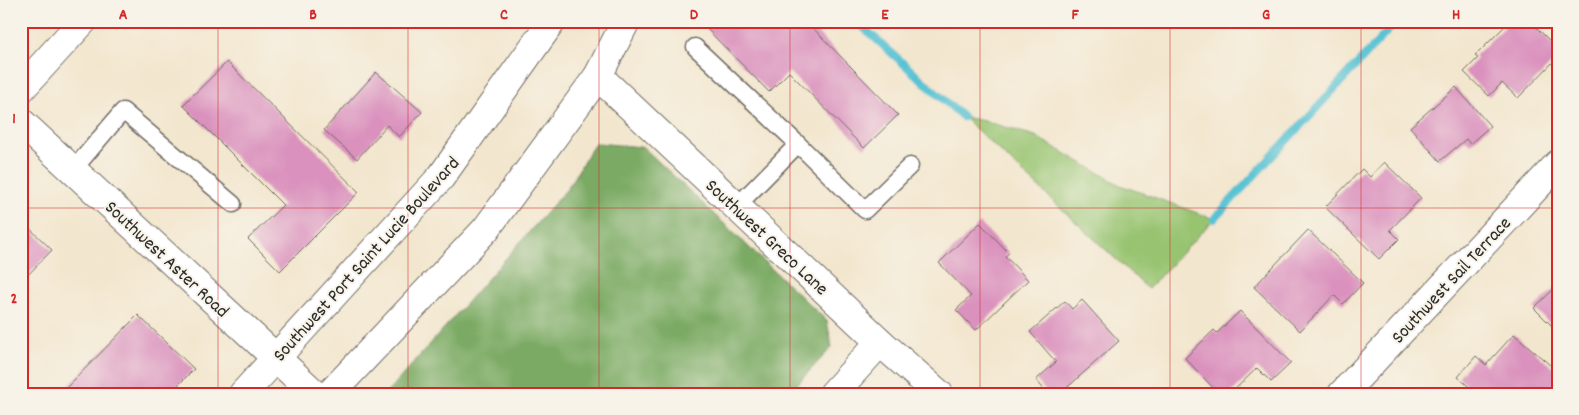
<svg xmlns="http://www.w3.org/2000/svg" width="1579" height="415" viewBox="0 0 1579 415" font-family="Dekko,sans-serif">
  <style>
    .green { fill: #98c471; stroke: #62784e }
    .forest { fill: #7aaa63; stroke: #526a47 }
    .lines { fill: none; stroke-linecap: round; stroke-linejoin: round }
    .stream { stroke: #58c2d4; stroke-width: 8 }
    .building { fill: #da91bd }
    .lane-casing { stroke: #716c64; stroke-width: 19 }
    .street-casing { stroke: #716c64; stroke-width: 30 }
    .primary-casing { stroke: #716c64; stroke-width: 30 }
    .lane { stroke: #fff; stroke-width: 16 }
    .street { stroke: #fff; stroke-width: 28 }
    .primary { stroke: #fff; stroke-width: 28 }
    .grid { fill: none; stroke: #d62828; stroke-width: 1; stroke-opacity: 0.55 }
    .labels { text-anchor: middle; stroke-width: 4; stroke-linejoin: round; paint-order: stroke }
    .street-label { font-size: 19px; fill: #2b2b2b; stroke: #f7f3e8 }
    .neatline { fill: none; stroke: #d62828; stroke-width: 2 }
    .grid-label { font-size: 16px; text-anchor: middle; font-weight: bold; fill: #d62828 }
  </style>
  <rect width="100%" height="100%" fill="#f7f3e8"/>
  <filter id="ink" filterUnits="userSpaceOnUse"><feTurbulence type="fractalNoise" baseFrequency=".02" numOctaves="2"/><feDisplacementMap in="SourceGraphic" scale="10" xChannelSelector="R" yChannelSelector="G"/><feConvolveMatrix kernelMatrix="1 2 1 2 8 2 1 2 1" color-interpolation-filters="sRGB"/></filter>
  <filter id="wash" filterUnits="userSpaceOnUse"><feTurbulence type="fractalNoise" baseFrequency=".0096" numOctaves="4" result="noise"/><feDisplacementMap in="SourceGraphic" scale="20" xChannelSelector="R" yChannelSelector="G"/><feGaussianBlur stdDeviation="1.12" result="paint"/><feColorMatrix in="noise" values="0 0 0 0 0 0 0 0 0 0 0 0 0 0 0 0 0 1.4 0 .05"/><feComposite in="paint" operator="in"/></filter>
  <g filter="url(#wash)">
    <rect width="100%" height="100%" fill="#f3e6ce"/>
    <path class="green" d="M963,117L984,121L1035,136L1120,185L1214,219L1148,289Z"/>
    <path class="forest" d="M595,143L643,147L827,321L832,347L788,394H386L567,189Z"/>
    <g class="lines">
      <g class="stream">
        <path d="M856,21L963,117"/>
        <path d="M1214,219L1397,21"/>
      </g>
    </g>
    <g id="blocks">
      <g class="building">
        <path d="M699,21H806L898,115L864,148L789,72L769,92Z"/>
        <path d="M1510,21H1530L1558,49V57L1518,98L1502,83L1489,96L1464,72L1478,58L1475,56Z"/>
        <path d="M227,62L359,192L280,271L248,239L283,205L183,105Z"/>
        <path d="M376,72L422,112L399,137L387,125L357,159L324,130Z"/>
        <path d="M1456,87L1490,126L1470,144L1466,139L1440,161L1410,127Z"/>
        <path d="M1384,162L1421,198L1390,230L1399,239L1379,259L1325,207L1362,169L1370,177Z"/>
        <path d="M21,220L52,250L21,282Z"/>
        <path d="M980,223L1009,253L1005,256L1028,280L976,330L956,310L971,296L939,263Z"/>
        <path d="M1308,230L1363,283L1343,304L1334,295L1300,331L1254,287Z"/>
        <path d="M1558,285V332L1534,308Z"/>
        <path d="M1082,300L1119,341L1060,394H1048L1036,380L1056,362L1030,332L1065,301L1072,309Z"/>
        <path d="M1240,311L1291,363L1271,382L1257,368L1230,394H1219L1185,358L1214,330L1217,333Z"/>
        <path d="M138,315L194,369L169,394H66L63,391Z"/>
        <path d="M1514,334L1558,372V391L1556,394H1477L1458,377L1476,356L1486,365Z"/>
      </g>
    </g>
  </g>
  <g filter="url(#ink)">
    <use href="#blocks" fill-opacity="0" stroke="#716c64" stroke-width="1"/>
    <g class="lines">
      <defs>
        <g id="lane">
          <path d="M695,47L798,144"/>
          <path d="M73,170L123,111L233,204"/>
          <path d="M736,207L798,144L865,210L910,166"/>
        </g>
        <g id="street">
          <path d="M598,76L880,342L939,394"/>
          <path d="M21,89L83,21"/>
          <path d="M21,122L315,394"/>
          <path d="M833,394L880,342"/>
          <path d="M1342,394L1558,164"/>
        </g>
        <g id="primary">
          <path d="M243,394L441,177L552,21"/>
          <path d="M330,394L486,229L598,76L626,21"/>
        </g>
      </defs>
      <use href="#lane" class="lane-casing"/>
      <use href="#street" class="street-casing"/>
      <use href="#primary" class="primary-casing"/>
      <use href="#lane" class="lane"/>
      <use href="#street" class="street"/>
      <use href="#primary" class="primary"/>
    </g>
  </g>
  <path class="grid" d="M218,21V394M408,21V394M599,21V394M790,21V394M980,21V394M1170,21V394M1361,21V394M21,208H1558"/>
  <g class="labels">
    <g class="street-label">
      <text transform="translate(768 236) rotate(43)" y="7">Southwest Greco Lane</text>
      <text transform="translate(168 258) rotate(43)" y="7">Southwest Aster Road</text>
      <text transform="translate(365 258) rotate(-48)" y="7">Southwest Port Saint Lucie Boulevard</text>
      <text transform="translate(1450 279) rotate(-47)" y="7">Southwest Sail Terrace</text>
    </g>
  </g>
  <rect width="1579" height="415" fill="none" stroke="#f7f3e8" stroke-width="55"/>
  <rect x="28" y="28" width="1524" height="360" class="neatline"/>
  <g class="grid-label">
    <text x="123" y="19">A</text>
    <text x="313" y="19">B</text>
    <text x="504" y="19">C</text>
    <text x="694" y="19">D</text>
    <text x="885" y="19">E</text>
    <text x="1075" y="19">F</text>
    <text x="1266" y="19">G</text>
    <text x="1456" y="19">H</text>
    <text x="14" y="123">1</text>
    <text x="14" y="303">2</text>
  </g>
</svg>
